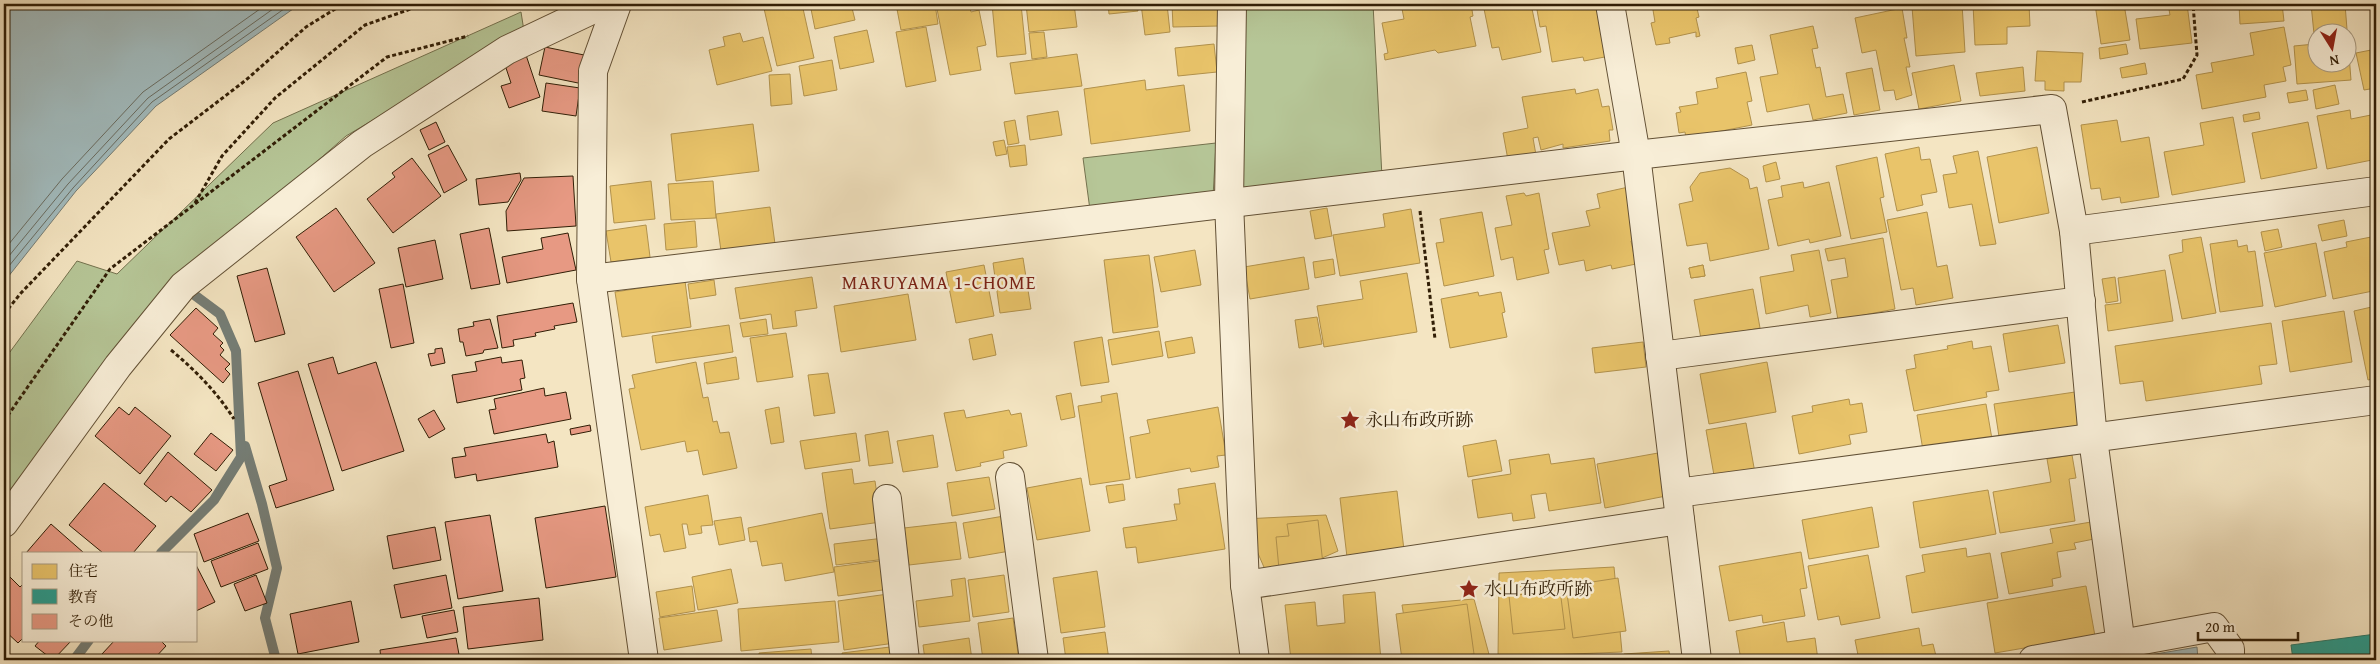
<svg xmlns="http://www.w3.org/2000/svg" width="2380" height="664" viewBox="0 0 2380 664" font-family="'Gentium Book Plus','Noto Serif JP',serif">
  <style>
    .green { fill: #b6c697; stroke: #74724e }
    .water { fill: #a2bcbf; stroke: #757d75 }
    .homes { fill: #e9c46a; stroke: #b2924c; fill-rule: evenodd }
    .schools { fill: #2a9d8f; stroke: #2c7766 }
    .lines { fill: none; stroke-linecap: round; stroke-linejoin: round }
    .shore { stroke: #6a6d62; stroke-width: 1 }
    .stream { stroke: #757d75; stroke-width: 10 }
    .building { fill: #e79983; stroke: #311e06 }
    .minor-casing { stroke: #625035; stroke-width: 30 }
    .tertiary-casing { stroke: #625035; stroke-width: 30 }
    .path { stroke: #311e06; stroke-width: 3; stroke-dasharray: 4 2.5; stroke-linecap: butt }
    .minor { stroke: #f8eed7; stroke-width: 28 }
    .tertiary { stroke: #f8eed7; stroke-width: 28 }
    .labels { text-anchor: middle; stroke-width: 5; stroke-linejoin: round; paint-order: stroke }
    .poi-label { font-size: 18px; fill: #311e06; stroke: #f8eed7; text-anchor: start }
    .neighbourhood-label { font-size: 19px; letter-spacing: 1px; fill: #7a1f14; stroke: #f8eed7 }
  </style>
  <rect width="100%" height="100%" fill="#f4e5c2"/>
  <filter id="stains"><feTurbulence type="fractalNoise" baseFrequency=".004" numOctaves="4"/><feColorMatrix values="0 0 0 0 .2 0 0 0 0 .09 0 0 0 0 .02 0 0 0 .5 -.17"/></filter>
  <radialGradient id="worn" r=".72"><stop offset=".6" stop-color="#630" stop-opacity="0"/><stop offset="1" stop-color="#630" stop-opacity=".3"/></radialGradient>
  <g class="green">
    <path d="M1239,4H1373L1382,177L1236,196Z"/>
    <path d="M521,12L524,31L346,136L155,303L4,508V360L77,261L117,274L273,123Z"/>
    <path d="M1216,143L1213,197L1090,210L1083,158Z"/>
  </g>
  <g class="water">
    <path d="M4,4H300L156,106L76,191L4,282Z"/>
    <path d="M2197,647L2198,660H2120Z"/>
  </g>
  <g class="homes">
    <path d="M763,4H802L814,58L777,66Z"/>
    <path d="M836,4H851L855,20L815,29L811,9Z"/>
    <path d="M896,4H935L938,24L901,30Z"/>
    <path d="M936,4H969L971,12L979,10L986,45L977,47L981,70L950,75Z"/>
    <path d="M992,4H1021L1026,54L997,57Z"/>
    <path d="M1026,4H1074L1077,27L1029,32Z"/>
    <path d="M1108,4H1137L1138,11L1109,14Z"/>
    <path d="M1141,4H1167L1170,32L1145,35Z"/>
    <path d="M1172,4H1218L1219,26L1173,27Z"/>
    <path d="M1401,4H1471L1473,16L1470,17L1476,46L1438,53L1435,50L1385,60L1384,54L1388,53L1382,23L1404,19Z"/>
    <path d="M1483,4H1531L1541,52L1502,60L1499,47L1492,48Z"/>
    <path d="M1536,4H1600L1615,55L1584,61L1583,57L1552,62L1546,26L1540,27Z"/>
    <path d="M1652,4H1696L1699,17L1696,18L1700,36L1696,37V32L1669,38L1670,43L1656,45L1651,23L1655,22Z"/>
    <path d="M1962,4L1965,52L1916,56L1912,7Z"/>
    <path d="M1973,4H2029L2030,26L2007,27V44L1975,45Z"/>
    <path d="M2095,4H2124L2130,40L2101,44Z"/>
    <path d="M2168,4H2187L2192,43L2140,49L2136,19L2170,15Z"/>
    <path d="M2239,4H2282L2284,21L2240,24Z"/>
    <path d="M2311,4H2345L2351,80L2297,84L2294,46L2315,44ZM2318,32H2348V62H2318Z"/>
    <path d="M1902,8L1907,38H1904L1910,67H1906L1912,95L1896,100L1894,90L1884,91L1876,50L1862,53L1855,18Z"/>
    <path d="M1813,26L1818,48L1812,49L1816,68L1820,67L1826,97L1843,94L1847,113L1813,120L1809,104L1767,112L1760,77L1778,74L1770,35Z"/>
    <path d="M926,27L936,81L906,87L896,32Z"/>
    <path d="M2284,27L2291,65L2283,67L2286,81L2264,85L2266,97L2202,109L2196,75L2213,72L2211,63L2254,55L2250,33Z"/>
    <path d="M867,30L874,62L840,69L834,37Z"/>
    <path d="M1044,32L1047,57L1032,59L1029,33Z"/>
    <path d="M740,33L743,42L763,37L772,71L717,85L709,50L725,46L723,37Z"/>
    <path d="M1214,44L1217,72L1178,76L1175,48Z"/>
    <path d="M2126,44L2128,54L2100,59L2099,48Z"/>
    <path d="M1752,45L1755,60L1738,64L1735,48Z"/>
    <path d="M2376,49V88L2364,90L2356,53Z"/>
    <path d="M2037,51L2083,53L2081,82H2064V91L2045,90V81H2035Z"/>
    <path d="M1077,54L1082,86L1015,94L1010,63Z"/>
    <path d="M832,60L837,90L804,96L799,66Z"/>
    <path d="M2145,63L2147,74L2122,78L2120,68Z"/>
    <path d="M1954,65L1961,101L1919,109L1912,73Z"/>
    <path d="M2023,67L2025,91L1980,96L1976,73Z"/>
    <path d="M1872,68L1880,110L1854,115L1846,73Z"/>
    <path d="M1746,72L1752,101L1747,102L1752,125L1686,138L1685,132L1679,133L1676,113L1681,112L1679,107L1698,104L1696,92L1718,88L1716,78Z"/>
    <path d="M790,74L792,104L771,106L769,75Z"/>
    <path d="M1145,80L1146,90L1184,85L1190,131L1091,144L1084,89Z"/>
    <path d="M2335,85L2339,104L2316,109L2313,90Z"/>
    <path d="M1575,89L1576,94L1598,89L1602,107L1609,106L1613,130H1609L1610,141L1563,148V144L1541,150L1538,137L1533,138L1536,155L1508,160L1503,133L1528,128L1522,97Z"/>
    <path d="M2306,90L2308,100L2289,103L2287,93Z"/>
    <path d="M2350,110L2351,119L2376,114V172H2375L2372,160L2327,169L2317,116Z"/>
    <path d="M1058,111L1062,135L1030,140L1027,116Z"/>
    <path d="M2259,112L2260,119L2244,122L2243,115Z"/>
    <path d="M2233,117L2245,182L2172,195L2164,152L2204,145L2200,123Z"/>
    <path d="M1015,120L1019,143L1008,145L1004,122Z"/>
    <path d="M2117,120L2121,142L2149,137L2159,197L2121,203L2120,197L2102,200L2100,188L2091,189L2081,125Z"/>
    <path d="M2308,122L2317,168L2261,179L2252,133Z"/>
    <path d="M753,124L759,171L676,181L671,134Z"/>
    <path d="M1004,140L1007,154L996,156L993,142Z"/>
    <path d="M1025,145L1027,165L1010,167L1007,147Z"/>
    <path d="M1919,147L1921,160L1930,159L1937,192L1921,195L1923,205L1897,211L1885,154Z"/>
    <path d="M2037,147L2049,213L1999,223L1987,157Z"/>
    <path d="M1978,151L1996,244L1980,246L1972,204L1949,208L1943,175L1957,173L1953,156Z"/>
    <path d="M1877,157L1884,197L1880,198L1887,232L1851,239L1836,166Z"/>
    <path d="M1776,162L1780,179L1766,182L1763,166Z"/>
    <path d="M1730,168L1748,179L1750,189L1757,187L1769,249L1710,261L1707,243L1687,246L1679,204L1693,201L1690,187L1700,173Z"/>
    <path d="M651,181L655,219L614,223L610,186Z"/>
    <path d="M713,181L716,218L671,220L668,184Z"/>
    <path d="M1803,182L1804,188L1829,182L1841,236L1810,243L1809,239L1778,246L1768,200L1783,197L1781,186Z"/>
    <path d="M1633,186L1641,240L1631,241L1636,264L1612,269L1611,265L1586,271L1584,260L1559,265L1552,233L1590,226L1586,211L1600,208L1597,194Z"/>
    <path d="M1524,193L1526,196L1539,193L1549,249L1544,250L1549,273L1517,280L1513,257L1501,260L1495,228L1512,225L1506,196Z"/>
    <path d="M770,207L775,244L721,251L716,214Z"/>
    <path d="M1327,208L1332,236L1315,239L1310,211Z"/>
    <path d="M1411,209L1420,263L1340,276L1333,235L1385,227L1383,214Z"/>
    <path d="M1482,212L1494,276L1444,286L1436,243L1444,242L1440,219Z"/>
    <path d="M1927,212L1937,267L1947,265L1953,298L1916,305L1913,288L1901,290L1887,220Z"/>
    <path d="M2344,220L2347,236L2322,241L2318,225Z"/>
    <path d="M695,221L697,247L666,250L664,224Z"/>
    <path d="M646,225L650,257L611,262L606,231Z"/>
    <path d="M2278,229L2282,247L2265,251L2261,232Z"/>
    <path d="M2376,236V295L2373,296V291L2333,299L2324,252L2347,247L2346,242Z"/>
    <path d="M2201,237L2216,313L2182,319L2169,255L2183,252L2182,240Z"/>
    <path d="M1883,238L1895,309L1838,320L1831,280L1848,277L1845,258L1828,261L1825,249Z"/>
    <path d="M2237,240L2238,247L2247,245L2248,252L2255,251L2263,306L2220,312L2210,244Z"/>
    <path d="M2316,243L2326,296L2275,307L2264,253Z"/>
    <path d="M1195,250L1201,285L1161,292L1154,257Z"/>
    <path d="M1819,250L1831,313L1810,317L1808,305L1766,314L1760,277L1794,271L1791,255Z"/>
    <path d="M1149,255L1158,327L1113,333L1104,260Z"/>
    <path d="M1304,257L1309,289L1250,299L1244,267Z"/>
    <path d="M1023,258L1031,309L1000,313L993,263Z"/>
    <path d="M1333,259L1335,274L1315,278L1313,262Z"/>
    <path d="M984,265L994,316L956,323L946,272Z"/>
    <path d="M1703,265L1705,276L1691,278L1689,268Z"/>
    <path d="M1703,265L1705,276L1691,278L1689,268Z"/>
    <path d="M2165,270L2173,321L2108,331L2105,305L2121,303L2118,278Z"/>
    <path d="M1407,273L1417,332L1324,347L1317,306L1363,299L1360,281Z"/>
    <path d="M812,277L817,308L795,311L797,326L773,329L771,314L740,319L735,288Z"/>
    <path d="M2115,277L2118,301L2106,303L2102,279Z"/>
    <path d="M714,280L716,295L690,299L688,284Z"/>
    <path d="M685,281L691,327L622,337L615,292Z"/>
    <path d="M1753,289L1760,328L1701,339L1694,300Z"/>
    <path d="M1478,292L1479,296L1501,292L1505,312L1502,313L1507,337L1450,348L1441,299Z"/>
    <path d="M908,294L916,340L841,352L834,306Z"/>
    <path d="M2376,306V378L2368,380L2354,311Z"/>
    <path d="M2344,311L2352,362L2290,372L2282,321Z"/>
    <path d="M1317,317L1322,344L1299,348L1295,320Z"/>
    <path d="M766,319L768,334L743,337L740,323Z"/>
    <path d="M2271,323L2277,364L2259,366L2262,384L2146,401L2143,381L2120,384L2115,346Z"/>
    <path d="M729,325L733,352L656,363L652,336Z"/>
    <path d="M2058,325L2065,363L2009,372L2003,334Z"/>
    <path d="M1159,331L1163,356L1112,365L1108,340Z"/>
    <path d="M786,333L793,377L757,382L750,338Z"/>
    <path d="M992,334L996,355L973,360L969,339Z"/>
    <path d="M1102,337L1109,382L1081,386L1074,342Z"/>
    <path d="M1192,337L1195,353L1168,358L1165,342Z"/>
    <path d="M1972,341L1973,349L1991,346L1999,390L1986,392L1987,397L1914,411L1906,370L1916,368L1914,355L1948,349L1947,346Z"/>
    <path d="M1643,342L1646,367L1595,373L1592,348Z"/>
    <path d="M736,357L739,379L707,384L704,363Z"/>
    <path d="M696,362L703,398L708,397L713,422L717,421L720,433L729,432L737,468L703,475L698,450L687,452L685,441L641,450L629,389L635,388L632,375Z"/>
    <path d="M1767,362L1776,412L1709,424L1700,374Z"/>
    <path d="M828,373L835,413L814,416L808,375Z"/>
    <path d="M2075,392L2081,431L2000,443L1994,404Z"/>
    <path d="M1071,393L1075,417L1061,420L1056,396Z"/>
    <path d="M1117,393L1130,479L1090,485L1078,406L1102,402L1101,396Z"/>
    <path d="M1849,399L1850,405L1862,403L1867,432L1849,435L1851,444L1799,454L1792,416L1813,412L1812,406Z"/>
    <path d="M1986,404L1993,445L1924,456L1917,415Z"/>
    <path d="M779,407L784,442L771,444L765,410Z"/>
    <path d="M1218,407L1226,455L1217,456L1219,467L1191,472L1190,468L1136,478L1130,437L1150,433L1147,420Z"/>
    <path d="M964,410L966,418L1009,410L1011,415L1021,413L1027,446L1003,451L1004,458L980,463L981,466L956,471L944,413Z"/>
    <path d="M1746,423L1755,473L1715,481L1706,430Z"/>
    <path d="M888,431L893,463L869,466L865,435Z"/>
    <path d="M856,433L860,461L805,469L800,441Z"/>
    <path d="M933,435L938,467L903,472L897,441Z"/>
    <path d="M1496,440L1502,471L1468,477L1463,446Z"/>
    <path d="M1658,453L1666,496L1605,508L1597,464Z"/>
    <path d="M1549,454L1551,464L1594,458L1601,503L1549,511L1546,493L1531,495L1535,518L1513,521L1512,513L1478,518L1472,480L1511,474L1509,460Z"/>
    <path d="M2072,455L2076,478L2069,479L2075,521L2000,533L1993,492L2051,482L2047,459Z"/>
    <path d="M852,469L854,484L875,481L881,522L830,529L822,473Z"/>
    <path d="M989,477L995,509L952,516L947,483Z"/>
    <path d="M1081,478L1090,531L1037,540L1027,488Z"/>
    <path d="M1215,483L1225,549L1138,563L1136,547L1126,548L1123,528L1177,520L1174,504H1180L1178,489Z"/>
    <path d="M1123,484L1125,500L1109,503L1106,486Z"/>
    <path d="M1988,490L1996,534L1920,548L1913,502Z"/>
    <path d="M1397,491L1404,550L1347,557L1340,498Z"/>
    <path d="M708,495L713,525L701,526L702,533L689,535L687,524H682L686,548L664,552L660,534L650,536L645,507Z"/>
    <path d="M1872,507L1879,547L1809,559L1802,520Z"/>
    <path d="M822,513L834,572L785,581L782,563L762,566L757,541L750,542L748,528Z"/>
    <path d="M1326,515L1338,551L1270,581L1243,519Z"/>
    <path d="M1004,516L1010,551L969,558L963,523Z"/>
    <path d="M741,517L745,540L719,545L714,521Z"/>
    <path d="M1318,520L1323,564L1279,569L1276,537L1289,536L1287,524Z"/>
    <path d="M956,522L961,559L909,565L904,528Z"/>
    <path d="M2091,522L2094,539L2074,543L2076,549L2057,552L2061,577L2052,579L2053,586L2009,594L2001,553L2053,543L2050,529Z"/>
    <path d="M884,538L886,559L836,565L834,544Z"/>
    <path d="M1966,548L1967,557L1990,553L1998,598L1912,613L1906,576L1925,572L1922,555Z"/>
    <path d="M1801,552L1807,588L1800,589L1805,616L1763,623L1762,615L1729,621L1719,566Z"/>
    <path d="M1868,555L1880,618L1841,625L1839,616L1818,620L1808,566Z"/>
    <path d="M887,560L890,589L838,596L834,567Z"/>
    <path d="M1614,567L1622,652L1498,657L1499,573Z"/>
    <path d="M731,569L738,603L698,610L692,577Z"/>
    <path d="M1097,571L1105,627L1061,633L1053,578Z"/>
    <path d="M1004,575L1009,612L973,617L968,580Z"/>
    <path d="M965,578L970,621L919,627L916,601L953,596L951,580Z"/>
    <path d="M1618,578L1626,631L1573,638L1566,586Z"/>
    <path d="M692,586L695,611L660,617L656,592Z"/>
    <path d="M2086,586L2095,636L1995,653L1987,603Z"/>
    <path d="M1560,590L1565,629L1513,634L1509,596Z"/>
    <path d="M1375,592L1381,660H1330V658L1291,660L1285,605L1315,602L1317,626L1345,623L1343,595Z"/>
    <path d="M888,594L895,643L844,650L838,601Z"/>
    <path d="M1474,599L1490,658L1474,660H1411L1402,605Z"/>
    <path d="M835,601L839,642L741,651L738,609Z"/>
    <path d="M1467,604L1474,654L1425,660H1402L1396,614Z"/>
    <path d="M717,610L722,641L664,650L659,618Z"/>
    <path d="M1013,618L1019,660H983L978,623Z"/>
    <path d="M1784,622L1787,642L1815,638L1818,660H1741L1736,631Z"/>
    <path d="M1919,628L1922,646L1933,644L1937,660H1859L1855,640Z"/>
    <path d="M1105,632L1109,660H1066L1063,638Z"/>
    <path d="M969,638L972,660H925L923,645Z"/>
    <path d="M898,646L900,660H843L842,653Z"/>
    <path d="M811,649L812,660H759V653Z"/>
    <path d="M1669,651L1670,660H1625L1624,654Z"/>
    <path d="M734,655V660H684Z"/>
  </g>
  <path class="schools" d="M2376,634V660H2293L2291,645Z"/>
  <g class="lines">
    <g class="shore">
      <path d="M4,250L62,179L143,92L267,4"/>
      <path d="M4,262L68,184L148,98L280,4"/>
      <path d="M4,272L73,188L152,102L291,4"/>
    </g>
    <g class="stream">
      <path d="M245,446L262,504L277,568L265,618L276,660"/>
      <path d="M161,553L214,500L241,457L236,351L220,314L185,288"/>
      <path d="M74,660L89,640"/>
    </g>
  </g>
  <g class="building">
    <path d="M545,47L589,56L583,84L539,75Z"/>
    <path d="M526,55L540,97L509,108L501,86L511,83L504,62Z"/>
    <path d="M546,83L580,88L576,116L542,111Z"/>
    <path d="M436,122L445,142L429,150L420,130Z"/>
    <path d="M448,145L467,180L444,193L428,155Z"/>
    <path d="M412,158L441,196L393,233L367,199L395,177L392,173Z"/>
    <path d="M520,173L521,180L508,202L479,205L476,179Z"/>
    <path d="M573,176L576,226L507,231L506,211L524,178Z"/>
    <path d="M336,208L375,263L334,292L296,237Z"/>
    <path d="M489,228L500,284L471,289L460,234Z"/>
    <path d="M568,233L576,270L507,283L502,257L543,249L541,238Z"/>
    <path d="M435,240L443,279L406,287L398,248Z"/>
    <path d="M267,268L285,334L255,342L237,276Z"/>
    <path d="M403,284L414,343L391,348L379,289Z"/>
    <path d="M573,303L577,322L554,326L555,329L535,333L536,336L513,340L514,346L502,348L497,316Z"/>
    <path d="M196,308L218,328L213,334L223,343L220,346L224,350L220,355L230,364L225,369L230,374L223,383L170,335Z"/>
    <path d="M490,319L498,348L484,350L483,353L466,356L463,342H460L458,329L474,326L473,322Z"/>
    <path d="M442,348L445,363L431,366L428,354L435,353V349Z"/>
    <path d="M333,357L338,374L376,362L404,451L342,471L308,364Z"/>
    <path d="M501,357L502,363L522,360L525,378L520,379L522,390L457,403L452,375L477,371L475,362Z"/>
    <path d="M298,371L334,490L276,508L269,486L287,480L258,383Z"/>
    <path d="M544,388L545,396L566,392L571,419L494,434L489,410L496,409L494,399Z"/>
    <path d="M119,407L129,415L135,407L171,436L140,474L95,436Z"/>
    <path d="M434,410L445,429L429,438L418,419Z"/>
    <path d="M590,425L591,431L571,435L570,429Z"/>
    <path d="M211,433L233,450L216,471L194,454Z"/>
    <path d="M546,434L548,443L554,441L558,467L477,481L476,474L455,478L452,458L466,456L464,448Z"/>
    <path d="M168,452L212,490L191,512L171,496L166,502L144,484Z"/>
    <path d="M104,483L156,526L133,553H103L69,525Z"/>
    <path d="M605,506L616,577L546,588L535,518Z"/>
    <path d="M248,513L259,541L204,562L194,534Z"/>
    <path d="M490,515L503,591L458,599L445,522Z"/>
    <path d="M51,524L84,553H26Z"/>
    <path d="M435,527L441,560L393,569L387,536Z"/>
    <path d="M258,543L268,569L221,587L211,561Z"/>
    <path d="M196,565L215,602L196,611Z"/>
    <path d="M256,575L267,603L245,611L234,584Z"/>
    <path d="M446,575L452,608L401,618L394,585Z"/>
    <path d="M10,577L20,587L24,583V637L18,643L4,630V584Z"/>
    <path d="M539,598L543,640L468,649L463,607Z"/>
    <path d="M351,601L359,642L298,654L290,614Z"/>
    <path d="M454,610L458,632L427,638L422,616Z"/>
    <path d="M456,638L460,660H381L380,650Z"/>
    <path d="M40,640H72L53,660L35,646Z"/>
    <path d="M115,640H160L166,646L153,660H108L102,654Z"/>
  </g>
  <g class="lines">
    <defs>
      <g id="minor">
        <path d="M1232,4L1229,202L1245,585L1255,660"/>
        <path d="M1610,4L1636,155L1697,660"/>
        <path d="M2074,231L2376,191"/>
        <path d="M591,279L1636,155L2052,109L2074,231L2093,439L2121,645"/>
        <path d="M1660,356L2081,301"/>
        <path d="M1010,477L1034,660"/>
        <path d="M1677,493L2376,400"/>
        <path d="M887,499L905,660"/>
        <path d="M4,523L118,366L183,286L362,144L507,50L604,4"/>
        <path d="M1245,585L1680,520"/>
        <path d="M2033,660L2214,627L2230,649V660"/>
      </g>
      <path id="tertiary" d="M617,4L593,71L591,279L644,660"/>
    </defs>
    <use href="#minor" class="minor-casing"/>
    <use href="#tertiary" class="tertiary-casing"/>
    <g class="path">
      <path d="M2082,102L2183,79L2197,55L2193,4"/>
      <path d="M195,203L222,156L275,98L365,25L425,4"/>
      <path d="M1420,211L1435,339"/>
      <path d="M4,314L21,293L169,139L246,80L306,27L343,4"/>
      <path d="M171,350C196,371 216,391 234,419"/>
      <path d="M4,421L110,269L387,57L468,36"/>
    </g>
    <use href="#minor" class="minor"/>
    <use href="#tertiary" class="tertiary"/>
  </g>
  <defs>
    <symbol id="sight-bare" viewBox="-9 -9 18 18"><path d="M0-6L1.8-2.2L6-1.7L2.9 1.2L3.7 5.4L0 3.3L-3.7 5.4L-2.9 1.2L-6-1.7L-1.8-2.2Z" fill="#8f2418" stroke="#f8eed7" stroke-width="2.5" paint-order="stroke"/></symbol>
  </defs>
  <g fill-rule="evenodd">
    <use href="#sight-bare" x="1336" y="406" width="28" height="28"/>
    <use href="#sight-bare" x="1455" y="575" width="28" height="28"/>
  </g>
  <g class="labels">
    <g class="poi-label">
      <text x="1365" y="426">永山布政所跡</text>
      <text x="1484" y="595">水山布政所跡</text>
    </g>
    <g class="neighbourhood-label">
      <text x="939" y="289">MARUYAMA 1-CHOME</text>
    </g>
  </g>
  <rect width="2380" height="664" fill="none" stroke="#f4e5c2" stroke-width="20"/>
  <rect x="5" y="5" width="2370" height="654" fill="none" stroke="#311e06" stroke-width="2.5"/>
  <rect x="10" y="10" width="2360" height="644" fill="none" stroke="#311e06"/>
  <rect x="22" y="552" width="175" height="90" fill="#f8eed7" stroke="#a89b83"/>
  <rect x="32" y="564" width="25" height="15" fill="#e9c46a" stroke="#a89b83"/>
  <text x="68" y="576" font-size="15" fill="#311e06">住宅</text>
  <rect x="32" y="589" width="25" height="15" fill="#2a9d8f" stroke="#a89b83"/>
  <text x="68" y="602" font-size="15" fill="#311e06">教育</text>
  <rect x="32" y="614" width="25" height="15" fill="#e79983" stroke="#a89b83"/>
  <text x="68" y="626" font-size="15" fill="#311e06">その他</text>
  <g transform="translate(2332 48) rotate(169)"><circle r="24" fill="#f8eed7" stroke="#a89b83"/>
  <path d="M0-4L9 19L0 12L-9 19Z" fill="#8f2418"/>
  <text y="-8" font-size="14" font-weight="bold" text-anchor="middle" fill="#311e06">N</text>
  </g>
  <path d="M2198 632v8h100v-8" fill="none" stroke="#311e06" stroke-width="2.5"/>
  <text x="2205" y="632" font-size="15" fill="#311e06" stroke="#f8eed7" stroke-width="4" paint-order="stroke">20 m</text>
  <rect width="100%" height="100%" filter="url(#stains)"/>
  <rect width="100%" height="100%" fill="url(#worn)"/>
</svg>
